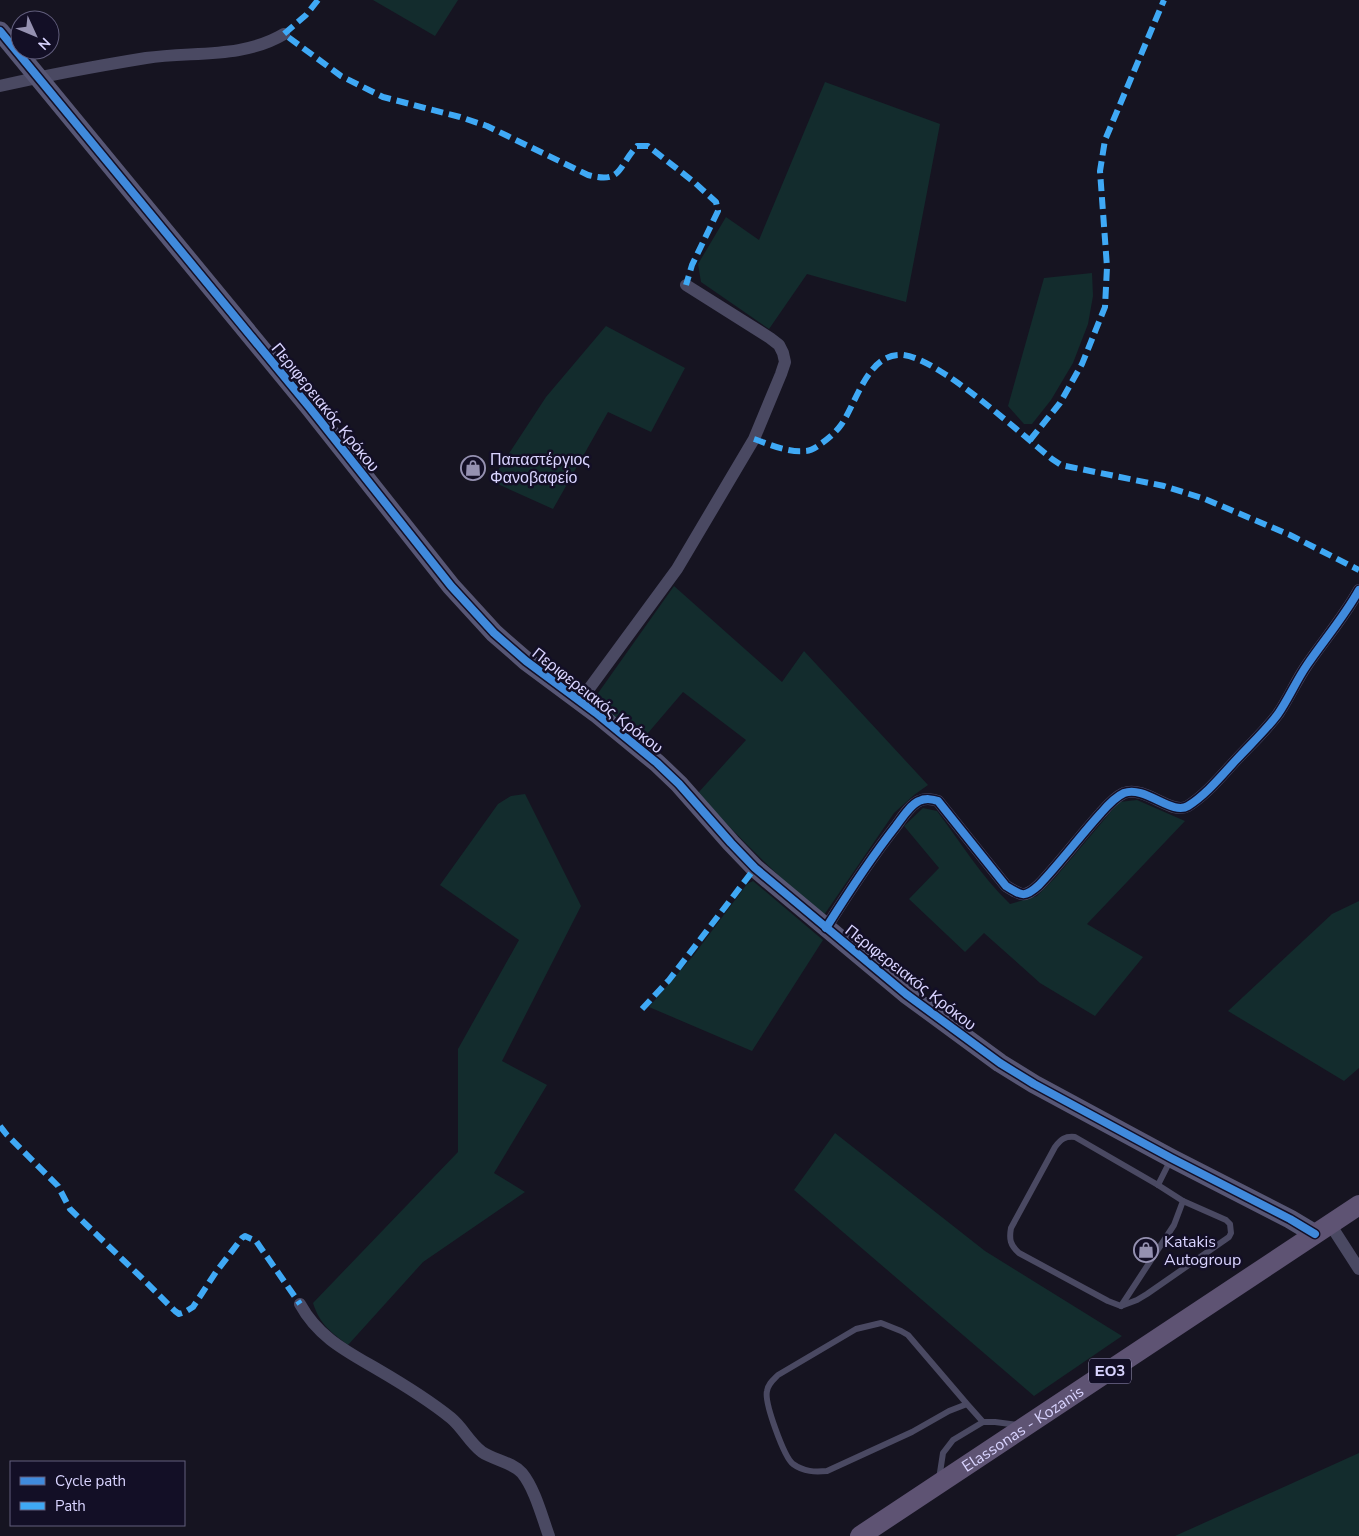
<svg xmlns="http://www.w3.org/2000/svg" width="1359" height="1536" viewBox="0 0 1359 1536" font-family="'Nunito Sans',sans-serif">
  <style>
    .green { fill: #132c2d }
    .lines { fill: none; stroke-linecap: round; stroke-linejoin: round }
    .lane { stroke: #4a4962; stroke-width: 6 }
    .street { stroke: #4a4962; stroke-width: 12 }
    .secondary { stroke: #575674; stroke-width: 19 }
    .primary { stroke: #5e5373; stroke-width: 20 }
    .quiet { stroke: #3fa9f5; stroke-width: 6; stroke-dasharray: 12 6; stroke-linecap: butt }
    .cycleway-casing { stroke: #130f26; stroke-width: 11 }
    .cycleway { stroke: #408adc; stroke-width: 8 }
    .labels { text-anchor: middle; stroke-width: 5; stroke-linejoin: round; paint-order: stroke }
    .shield { fill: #130f26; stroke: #9e99be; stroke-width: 1 }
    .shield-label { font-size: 15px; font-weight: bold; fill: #d9d4ff }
    .street-label { font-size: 16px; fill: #d9d4ff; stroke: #130f26 }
    .poi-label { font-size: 16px; fill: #d9d4ff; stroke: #130f26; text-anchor: start }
  </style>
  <rect width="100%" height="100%" fill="#161421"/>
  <g class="green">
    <path d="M373,0H458L435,36Z"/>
    <path d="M825,82L940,124L906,302L807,274L769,329L701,282L698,264L726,217L759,240Z"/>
    <path d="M1092,273L1093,296L1088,324L1073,363L1051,400L1032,424H1024L1008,406L1044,278Z"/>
    <path d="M606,326L685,368L651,432L608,412L553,509L491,481L546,397Z"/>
    <path d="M674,586L782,682L804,651L928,785L914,795L894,813L824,915L815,910C774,872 735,834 698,793L746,740L683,692L642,740L602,706L596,696Z"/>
    <path d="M525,794L581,906L502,1061L547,1085L494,1173L525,1192L423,1262L348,1345C331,1332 320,1325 313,1303L458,1152V1049L519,940L440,885L498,804L511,796Z"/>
    <path d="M1137,800L1185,821L1087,924L1143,957L1095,1016L1040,983L984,933L965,952L909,899L939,868L904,826L923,808L937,811C961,843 981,876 1010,904L1037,896L1054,879L1119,802Z"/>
    <path d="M753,881L823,940L752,1051L649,1007L693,956L747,884Z"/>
    <path d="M1359,901V1068L1344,1081L1228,1011L1332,914Z"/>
    <path d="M835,1133L985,1251L1122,1336L1034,1396L794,1190Z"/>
    <path d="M1359,1453V1536H1175Z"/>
  </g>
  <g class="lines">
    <g class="lane">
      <path d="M1170,1161L1158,1185L1075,1137C1065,1136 1061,1139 1055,1147L1011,1228C1009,1239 1010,1245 1019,1253L1108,1301L1121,1306L1137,1300L1147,1294L1229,1237L1231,1233L1230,1224L1226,1220L1183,1201"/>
      <path d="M1121,1306L1174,1225L1183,1201L1158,1185"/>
      <path d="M967,1404L908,1335L901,1331L881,1323L856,1329L778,1375C773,1380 768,1384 767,1391C764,1402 784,1457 793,1464C804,1472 815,1472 827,1471L912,1432L949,1411L967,1404L983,1422"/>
      <path d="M939,1479L943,1453L953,1440L983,1422H995L1018,1425"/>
    </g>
    <g class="street">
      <path d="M0,86C48,75 97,66 146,58C193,51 242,59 284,34"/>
      <path d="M580,701L677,569L754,439L781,374L785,362L783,353L779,345L770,338L686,285"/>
      <path d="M826,928C848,893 870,859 896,826C902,818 910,805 919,801C925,798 933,799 938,801L1006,886C1022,896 1025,898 1039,885C1061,862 1080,836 1101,813C1107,806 1115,797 1124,793C1145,785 1172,816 1188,806C1207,794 1222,775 1237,759C1251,744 1266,730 1278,714C1289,698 1296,681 1307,665C1324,640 1344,617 1359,590"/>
      <path d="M1330,1224L1359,1269"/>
      <path d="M300,1304C318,1337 346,1351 377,1369C401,1383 430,1401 451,1418C463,1428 469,1442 482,1452C494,1460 512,1462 522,1473C535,1489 542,1517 549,1536"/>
    </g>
    <path class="secondary" d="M0,31L310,408L451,586L494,633L526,661L596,713L657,763L679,784L731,843L755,868L906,994L1000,1063L1034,1084L1171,1158L1290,1219L1315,1234"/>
    <path class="primary" id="s1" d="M860,1536L1359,1205"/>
    <g class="quiet">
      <path d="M318,0L306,15L284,34L341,76L383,97L460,117L487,126L588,175C622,184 617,168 637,146H648L694,182L716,202L718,211L692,265L686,285"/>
      <path d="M754,439C769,444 788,453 805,451C811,451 817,447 822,443C829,438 836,432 841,425C857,402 868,352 903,355C919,357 935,368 948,376C985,401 1018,431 1052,459L1061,465L1164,486L1205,499L1290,535L1359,570"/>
      <path d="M1030,440L1060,403L1082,364L1105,307L1107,267L1100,171L1105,140L1164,0"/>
      <path d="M642,1009L669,980L755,868"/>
      <path d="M0,1126L7,1135L58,1186L70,1209L144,1280L175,1311L179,1314L185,1312L193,1307L216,1272L242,1238L245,1236L256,1241L300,1304"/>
    </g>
    <defs>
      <g id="cycleway">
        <path d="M0,31L310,408L451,586L494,633L526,661L596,713L657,763L679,784L731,843L755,868L906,994L1000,1063L1034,1084L1171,1158L1290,1219L1315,1234"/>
        <path d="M826,928C848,893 870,859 896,826C902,818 910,805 919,801C925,798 933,799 938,801L1006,886C1022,896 1025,898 1039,885C1061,862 1080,836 1101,813C1107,806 1115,797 1124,793C1145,785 1172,816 1188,806C1207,794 1222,775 1237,759C1251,744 1266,730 1278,714C1289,698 1296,681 1307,665C1324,640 1344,617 1359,590"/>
      </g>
    </defs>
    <use href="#cycleway" class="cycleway-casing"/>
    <use href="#cycleway" class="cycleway"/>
  </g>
  <defs>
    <symbol id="shop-ring" viewBox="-11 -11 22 22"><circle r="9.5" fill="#130f26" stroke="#9591b1" stroke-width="1.5"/><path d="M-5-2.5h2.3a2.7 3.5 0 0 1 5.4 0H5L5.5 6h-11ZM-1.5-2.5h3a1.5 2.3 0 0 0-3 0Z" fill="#9591b1"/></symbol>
  </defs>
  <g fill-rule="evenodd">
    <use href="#shop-ring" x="459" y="454" width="28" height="28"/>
    <use href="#shop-ring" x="1132" y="1236" width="28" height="28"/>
  </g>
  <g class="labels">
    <rect class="shield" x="1089" y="1358.5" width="42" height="25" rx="4"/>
    <g class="shield-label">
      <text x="1110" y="1376">ΕΟ3</text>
    </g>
    <g class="street-label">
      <text transform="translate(326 407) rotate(51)" y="6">Περιφερειακός Κρόκου</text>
      <text transform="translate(598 700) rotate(38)" y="6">Περιφερειακός Κρόκου</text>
      <text transform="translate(911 977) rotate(38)" y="6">Περιφερειακός Κρόκου</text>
      <text dy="6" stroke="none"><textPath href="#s1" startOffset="195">Elassonas - Kozanis</textPath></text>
    </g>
    <g class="poi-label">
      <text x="490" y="465">Παπαστέργιος<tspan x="490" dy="18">Φανοβαφείο</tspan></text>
      <text x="1164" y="1247">Katakis<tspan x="1164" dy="18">Autogroup</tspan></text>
    </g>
  </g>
  <rect x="10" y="1461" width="175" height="65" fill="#130f26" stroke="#625e7d"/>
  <rect x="20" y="1477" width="25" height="8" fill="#408adc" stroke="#625e7d"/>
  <text x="55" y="1486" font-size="15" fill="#d9d4ff">Cycle path</text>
  <rect x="20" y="1502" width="25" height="8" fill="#3fa9f5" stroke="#625e7d"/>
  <text x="55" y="1511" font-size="15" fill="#d9d4ff">Path</text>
  <g transform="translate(35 35) rotate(134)"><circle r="24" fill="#130f26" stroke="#625e7d"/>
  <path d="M0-4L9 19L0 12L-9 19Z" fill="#9591b1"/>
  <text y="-8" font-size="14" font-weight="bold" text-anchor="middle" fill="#d9d4ff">N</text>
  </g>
</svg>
